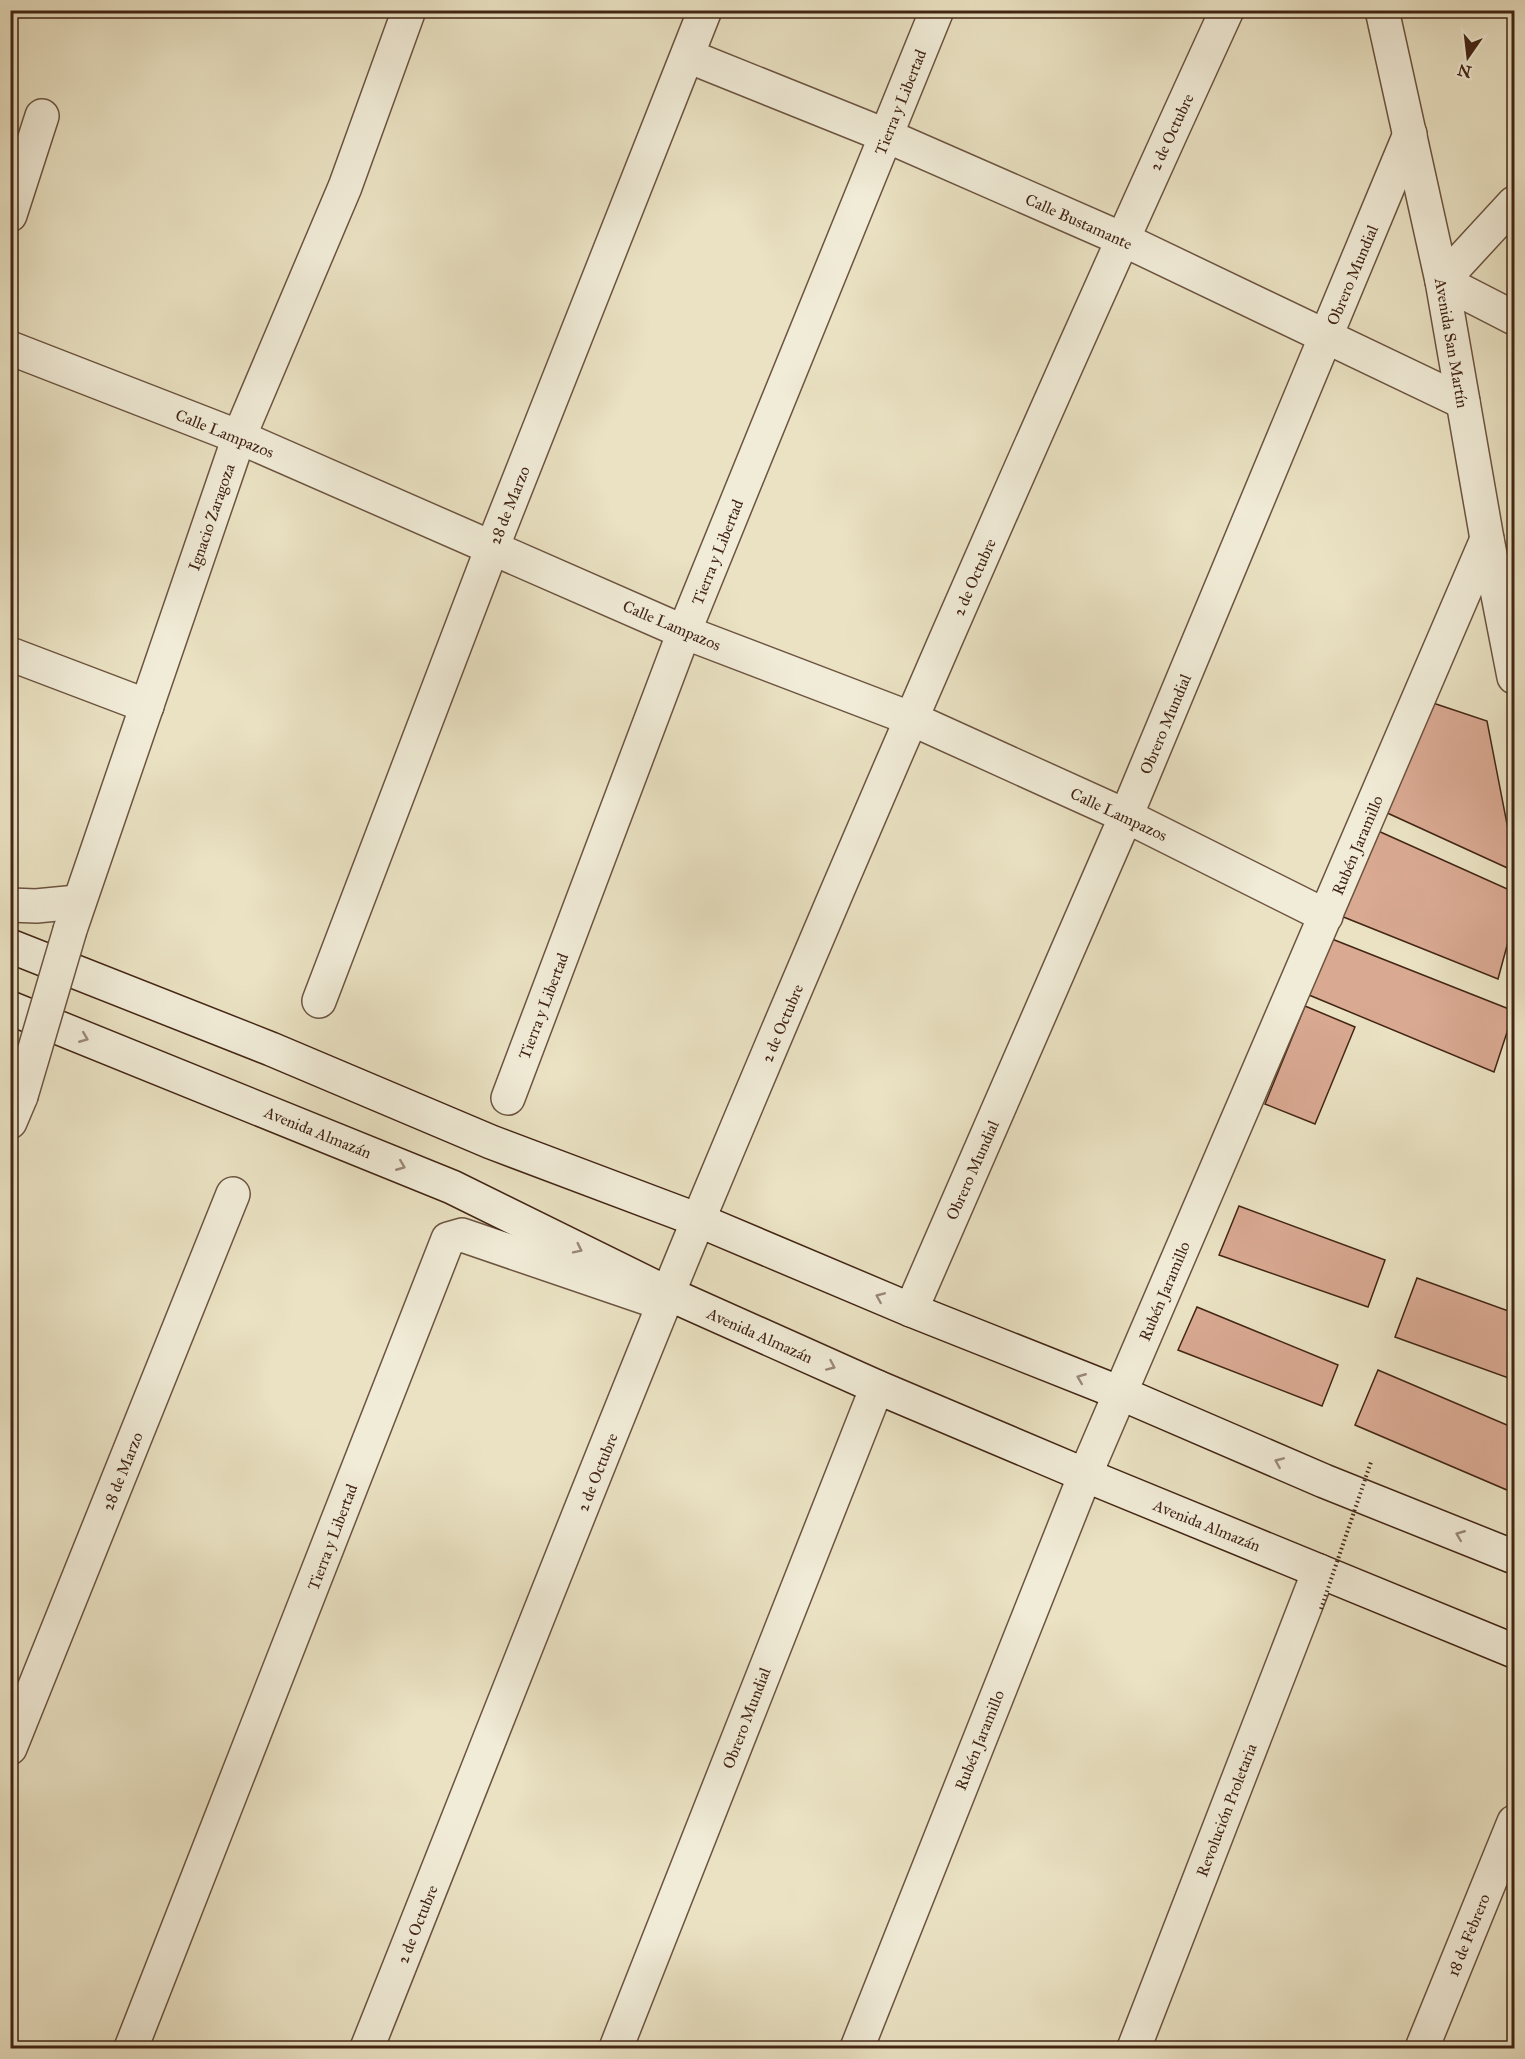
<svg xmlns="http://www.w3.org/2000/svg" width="1525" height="2059" viewBox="0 0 1525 2059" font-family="'IM FELL Great Primer',serif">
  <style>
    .building { fill: #d9a992; stroke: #422514; stroke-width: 1.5 }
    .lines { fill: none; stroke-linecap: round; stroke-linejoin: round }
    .minor-casing { stroke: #6c5440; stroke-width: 36 }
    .tertiary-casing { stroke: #6c5440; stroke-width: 36 }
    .secondary-casing { stroke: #422514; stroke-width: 36 }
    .minor { stroke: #f1ecd8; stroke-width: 33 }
    .tertiary { stroke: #f1ecd8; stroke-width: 33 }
    .secondary { stroke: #f1ecd8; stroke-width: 33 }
    .minor-bridge-casing { stroke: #6c5440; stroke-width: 36; stroke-linecap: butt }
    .path-bridge { stroke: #422514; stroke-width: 4; stroke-dasharray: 1.5 3; stroke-linecap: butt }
    .minor-bridge { stroke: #f1ecd8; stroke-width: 33 }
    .oneway { stroke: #9a8876 }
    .labels { text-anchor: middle; stroke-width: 6; stroke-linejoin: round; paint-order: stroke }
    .street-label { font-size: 16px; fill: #422514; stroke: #f1ecd8 }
  </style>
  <rect width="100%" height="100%" fill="#eae2c3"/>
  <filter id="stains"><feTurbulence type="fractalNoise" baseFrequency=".00333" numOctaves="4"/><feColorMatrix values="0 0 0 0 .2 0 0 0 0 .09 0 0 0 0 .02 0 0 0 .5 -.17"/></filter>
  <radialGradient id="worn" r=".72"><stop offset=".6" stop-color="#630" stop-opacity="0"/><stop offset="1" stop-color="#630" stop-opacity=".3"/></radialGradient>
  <g class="building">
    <path d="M1427,701L1487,721L1514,860V871L1383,811Z"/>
    <path d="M1376,830L1514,892V920L1498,979L1341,916Z"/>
    <path d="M1332,939L1514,1011L1494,1072L1309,995Z"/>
    <path d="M1305,1006L1355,1027L1315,1124L1265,1104Z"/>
    <path d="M1239,1206L1385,1260L1368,1307L1219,1255Z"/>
    <path d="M1417,1278L1514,1313V1380L1395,1337Z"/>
    <path d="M1197,1307L1338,1365L1322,1406L1178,1350Z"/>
    <path d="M1378,1370L1514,1428V1493L1355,1425Z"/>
  </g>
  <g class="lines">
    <defs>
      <g id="minor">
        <path d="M688,56L887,136L1122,239L1463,402"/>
        <path d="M1514,203L1442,281L1514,318"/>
        <path d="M10,215L42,116"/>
        <path d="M10,348L239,437L684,632L912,719L1126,816L1326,916"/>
        <path d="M10,654L147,706"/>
        <path d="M10,905L36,906L77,902"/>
        <path d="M70,930L239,437L345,187L409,10"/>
        <path d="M319,1001L492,548L705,10"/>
        <path d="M508,1098L684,632L937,10"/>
        <path d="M10,1122L21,1096"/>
        <path d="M911,1310L1126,816L1410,134"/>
        <path d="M10,1748L233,1194"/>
        <path d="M131,2048L448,1239L462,1235L664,1304"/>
        <path d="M367,2048C477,1773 584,1496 697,1223C867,816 1043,411 1227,10"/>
        <path d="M616,2048L877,1387"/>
        <path d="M857,2048L1085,1475L1487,539"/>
        <path d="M1134,2048L1319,1571"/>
        <path d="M1422,2048L1514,1822"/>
      </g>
      <path id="tertiary" d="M1382,10L1442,281L1487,539L1514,677"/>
      <g id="secondary">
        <path d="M10,946L271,1049L491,1142L698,1220L911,1310L1120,1393L1324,1481L1514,1557"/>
        <path d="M10,1008L452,1187L669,1294L877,1387L1085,1475L1514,1651"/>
      </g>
    </defs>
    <use href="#minor" class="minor-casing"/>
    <use href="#tertiary" class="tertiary-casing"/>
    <use href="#secondary" class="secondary-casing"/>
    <use href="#minor" class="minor"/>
    <use href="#tertiary" class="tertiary"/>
    <use href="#secondary" class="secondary"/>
    <defs>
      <path id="minor-bridge" d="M21,1096L70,930"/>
    </defs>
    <use href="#minor-bridge" class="minor-bridge-casing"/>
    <path class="path-bridge" d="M1321,1609L1371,1462"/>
    <use href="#minor-bridge" class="minor-bridge"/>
  </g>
  <defs><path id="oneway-chevron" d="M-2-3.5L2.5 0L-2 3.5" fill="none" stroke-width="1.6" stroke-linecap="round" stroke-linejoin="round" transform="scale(1.5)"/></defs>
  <g class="oneway">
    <use href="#oneway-chevron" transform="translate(84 1038) rotate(22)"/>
    <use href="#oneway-chevron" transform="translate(401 1166) rotate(22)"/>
    <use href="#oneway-chevron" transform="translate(578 1249) rotate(26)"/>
    <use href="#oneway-chevron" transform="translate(880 1297) rotate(-157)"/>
    <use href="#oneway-chevron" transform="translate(831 1366) rotate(24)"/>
    <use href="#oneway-chevron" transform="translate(1081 1378) rotate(-158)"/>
    <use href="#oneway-chevron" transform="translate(1279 1462) rotate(-157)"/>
    <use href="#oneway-chevron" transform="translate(1460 1535) rotate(-158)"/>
  </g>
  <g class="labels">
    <g class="street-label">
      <text transform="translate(900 102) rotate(-68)" y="6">Tierra y Libertad</text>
      <text transform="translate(1171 132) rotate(-65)" y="6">2 de Octubre</text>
      <text transform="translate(1079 221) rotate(24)" y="6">Calle Bustamante</text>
      <text transform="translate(1352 275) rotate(-67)" y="6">Obrero Mundial</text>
      <text transform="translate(1452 343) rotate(80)" y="6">Avenida San Martín</text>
      <text transform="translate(225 433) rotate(22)" y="6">Calle Lampazos</text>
      <text transform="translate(509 505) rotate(-68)" y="6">28 de Marzo</text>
      <text transform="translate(211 517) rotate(-71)" y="6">Ignacio Zaragoza</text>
      <text transform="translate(717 552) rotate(-68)" y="6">Tierra y Libertad</text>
      <text transform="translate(974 577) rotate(-66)" y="6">2 de Octubre</text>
      <text transform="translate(672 625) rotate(23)" y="6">Calle Lampazos</text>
      <text transform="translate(1165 724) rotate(-67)" y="6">Obrero Mundial</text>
      <text transform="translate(1119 814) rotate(25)" y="6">Calle Lampazos</text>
      <text transform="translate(1357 845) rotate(-67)" y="6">Rubén Jaramillo</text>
      <text transform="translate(543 1006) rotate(-69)" y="6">Tierra y Libertad</text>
      <text transform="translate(782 1023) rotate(-67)" y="6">2 de Octubre</text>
      <text transform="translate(318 1132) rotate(22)" y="6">Avenida Almazán</text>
      <text transform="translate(972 1170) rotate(-66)" y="6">Obrero Mundial</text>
      <text transform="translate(1164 1291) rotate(-67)" y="6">Rubén Jaramillo</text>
      <text transform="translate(760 1335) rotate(24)" y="6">Avenida Almazán</text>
      <text transform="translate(122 1471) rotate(-68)" y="6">28 de Marzo</text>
      <text transform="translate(597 1472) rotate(-68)" y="6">2 de Octubre</text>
      <text transform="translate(1207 1525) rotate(22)" y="6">Avenida Almazán</text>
      <text transform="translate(332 1537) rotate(-69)" y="6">Tierra y Libertad</text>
      <text transform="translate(746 1718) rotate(-69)" y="6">Obrero Mundial</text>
      <text transform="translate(979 1740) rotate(-68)" y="6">Rubén Jaramillo</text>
      <text transform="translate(1226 1810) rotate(-69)" y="6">Revolución Proletaria</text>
      <text transform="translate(417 1924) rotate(-68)" y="6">2 de Octubre</text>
      <text transform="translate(1468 1935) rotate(-68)" y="6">18 de Febrero</text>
    </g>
  </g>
  <rect width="1525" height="2059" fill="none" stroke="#eae2c3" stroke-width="36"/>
  <rect x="12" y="12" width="1501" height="2035" fill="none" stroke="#422514" stroke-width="3"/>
  <rect x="18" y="18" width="1489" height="2023" fill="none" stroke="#422514" stroke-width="1.5"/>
  <g transform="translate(1468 57) rotate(194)" stroke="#f1ecd8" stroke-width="4.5" paint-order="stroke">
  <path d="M0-4.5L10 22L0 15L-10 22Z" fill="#422514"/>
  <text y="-9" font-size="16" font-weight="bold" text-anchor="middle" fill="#422514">N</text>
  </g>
  <rect width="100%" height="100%" filter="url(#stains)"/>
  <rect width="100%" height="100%" fill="url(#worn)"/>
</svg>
